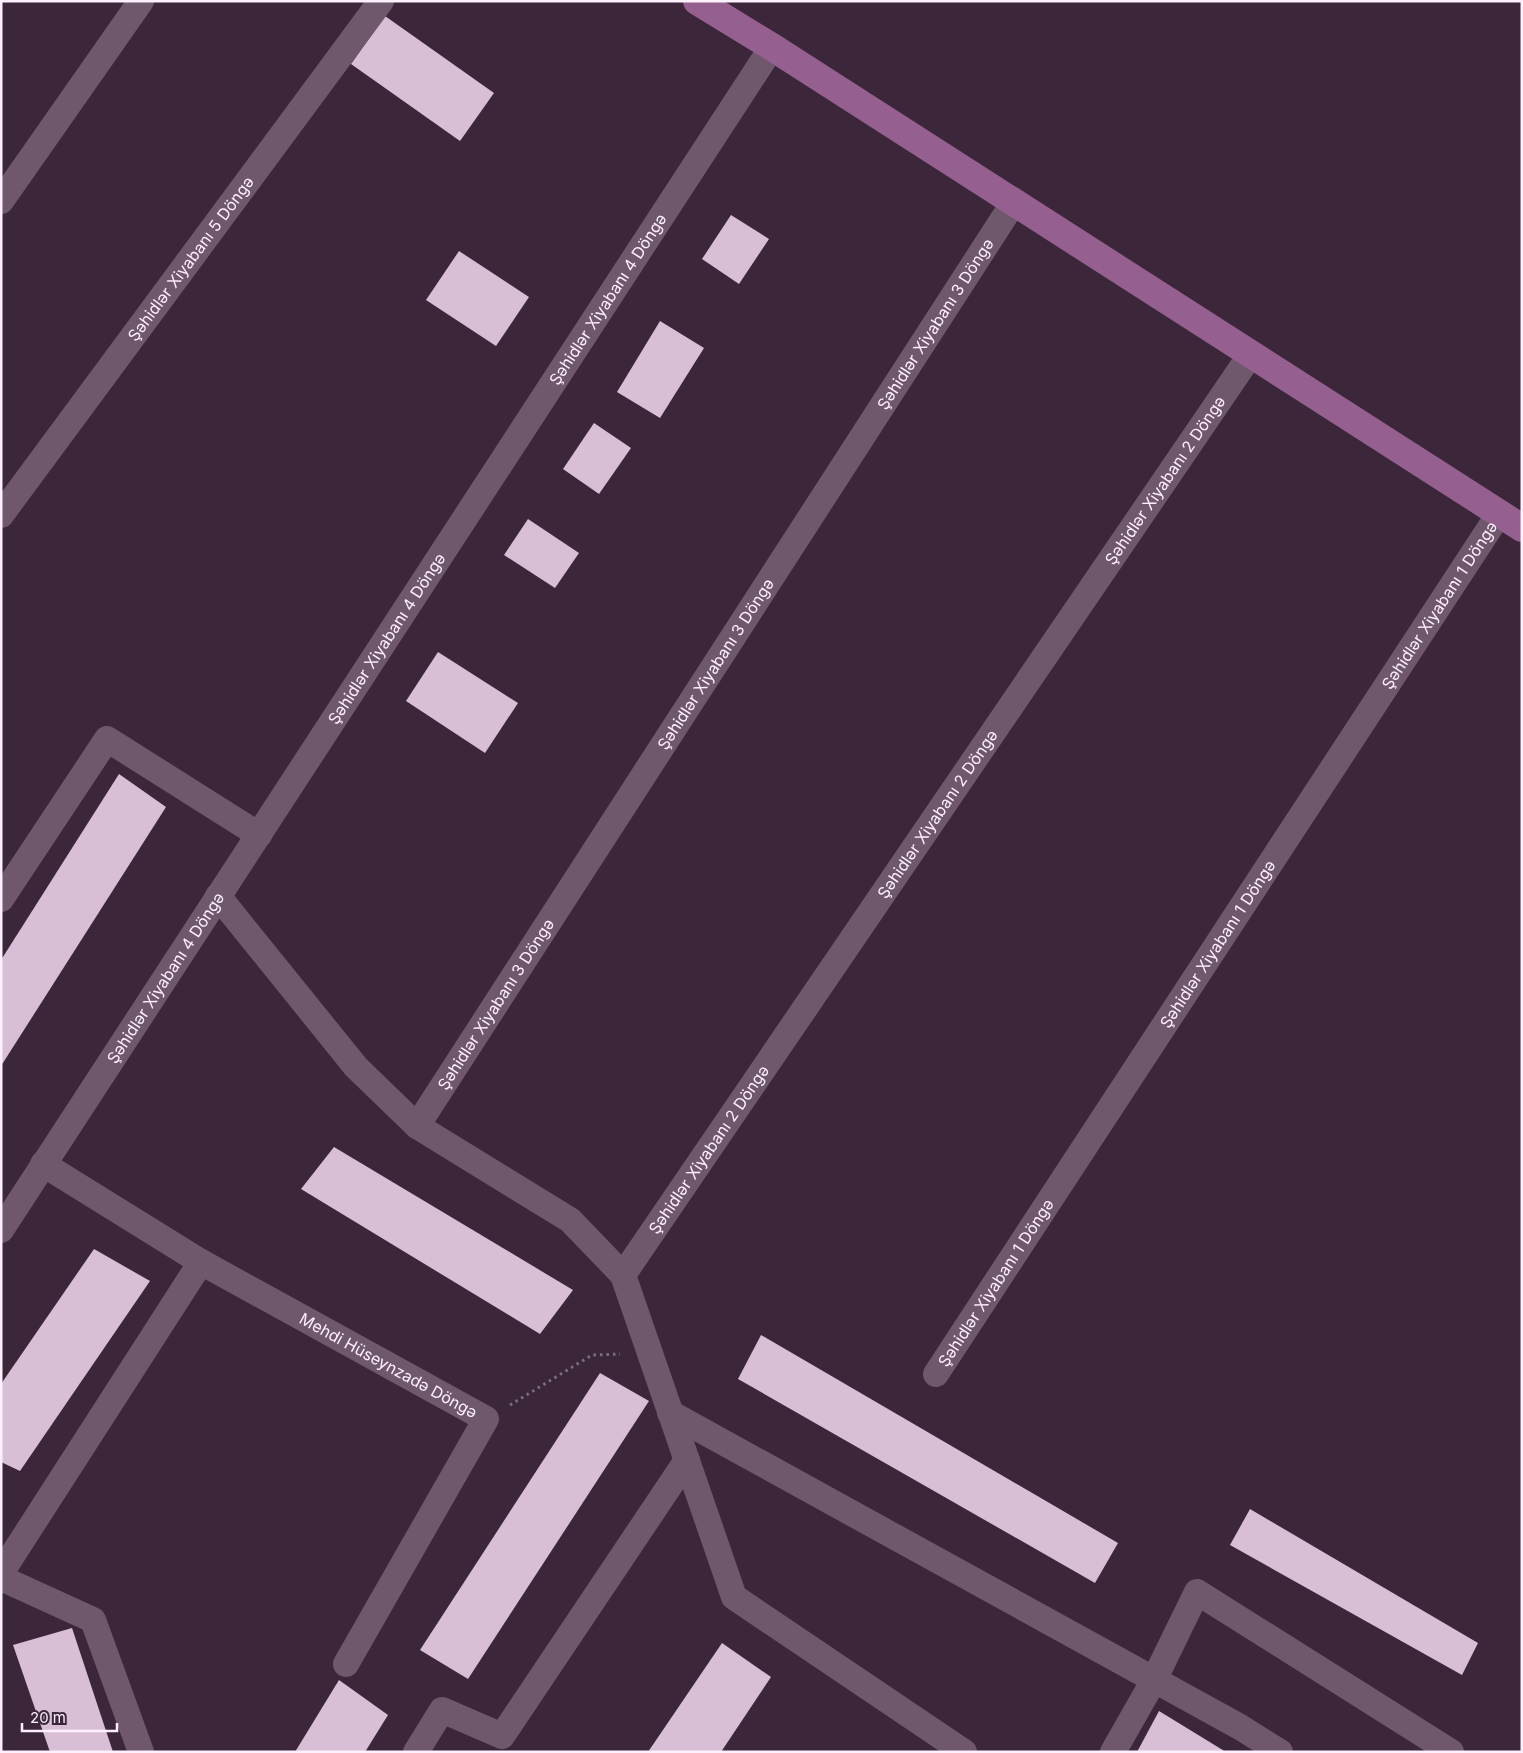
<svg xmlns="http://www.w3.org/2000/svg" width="1523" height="1753" viewBox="0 0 1523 1753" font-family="Inter,sans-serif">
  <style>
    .building { fill: #d9bfd5 }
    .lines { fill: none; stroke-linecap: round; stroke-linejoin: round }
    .path { stroke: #7e6c7c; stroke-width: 3; stroke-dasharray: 2.5 4; stroke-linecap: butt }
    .street { stroke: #6f586c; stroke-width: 26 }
    .primary { stroke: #955f90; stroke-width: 28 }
    .labels { text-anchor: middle; stroke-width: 5; stroke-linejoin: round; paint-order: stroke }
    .street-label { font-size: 16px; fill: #fef0fc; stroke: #3b2739 }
  </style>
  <rect width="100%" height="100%" fill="#3b2739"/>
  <g class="building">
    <path d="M385,16L494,93L460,141L351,64Z"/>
    <path d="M731,215L769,239L739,284L702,259Z"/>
    <path d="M459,251L529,297L496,346L426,300Z"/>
    <path d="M660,321L704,348L660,418L617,392Z"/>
    <path d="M594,423L631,448L599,494L563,469Z"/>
    <path d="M528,519L579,553L555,588L504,555Z"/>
    <path d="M438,652L518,703L485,753L406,701Z"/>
    <path d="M119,774L166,807L1,1066V960Z"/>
    <path d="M334,1147L573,1290L540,1334L301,1189Z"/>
    <path d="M94,1249L150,1281L20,1471L1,1462V1384Z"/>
    <path d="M761,1335L1118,1543L1095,1583L738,1379Z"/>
    <path d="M600,1373L649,1401L468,1679L420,1650Z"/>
    <path d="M1250,1509L1478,1643L1462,1675L1230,1545Z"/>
    <path d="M72,1628L113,1752H50L13,1645Z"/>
    <path d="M722,1643L771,1677L721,1752H648Z"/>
    <path d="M339,1680L388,1715L365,1752H295Z"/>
    <path d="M1159,1711L1226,1752H1137Z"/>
  </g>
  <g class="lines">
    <path class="path" d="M510,1405L592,1355L620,1354"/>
    <g class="street">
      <path d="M1,201L141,1"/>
      <path id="s1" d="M1,515L381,1"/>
      <path d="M218,896L356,1067L417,1126L570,1220L623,1275L734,1597L964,1752"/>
      <path d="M1,899L107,739L259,835"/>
      <path id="s2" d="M417,1126L1014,202"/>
      <path id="s3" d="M43,1164L201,1262L486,1419L346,1664"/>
      <path id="s4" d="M1,1230L772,47"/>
      <path id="s5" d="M623,1275L1251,354"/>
      <path id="s6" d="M936,1374L1499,514"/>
      <path d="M670,1413L1240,1727L1280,1752"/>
      <path d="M1,1573L201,1262"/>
      <path d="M1,1578L93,1620L141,1752"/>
      <path d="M416,1752L442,1710L502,1736L687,1460"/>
      <path d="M1113,1752L1154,1680L1197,1592L1451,1752"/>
    </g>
    <path class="primary" d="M697,1L772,47L1522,528"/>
  </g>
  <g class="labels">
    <g class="street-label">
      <text dy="6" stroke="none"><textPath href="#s1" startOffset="319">Şəhidlər Xiyabanı 5 Döngə</textPath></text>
      <text dy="6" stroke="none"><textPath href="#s4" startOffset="1111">Şəhidlər Xiyabanı 4 Döngə</textPath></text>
      <text dy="6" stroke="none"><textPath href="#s2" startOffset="955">Şəhidlər Xiyabanı 3 Döngə</textPath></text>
      <text dy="6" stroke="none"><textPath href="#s5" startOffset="962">Şəhidlər Xiyabanı 2 Döngə</textPath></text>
      <text dy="6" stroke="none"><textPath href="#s6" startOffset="919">Şəhidlər Xiyabanı 1 Döngə</textPath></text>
      <text dy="6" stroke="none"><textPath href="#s4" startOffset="706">Şəhidlər Xiyabanı 4 Döngə</textPath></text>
      <text dy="6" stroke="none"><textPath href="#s2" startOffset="550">Şəhidlər Xiyabanı 3 Döngə</textPath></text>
      <text dy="6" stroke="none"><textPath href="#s5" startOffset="558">Şəhidlər Xiyabanı 2 Döngə</textPath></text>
      <text dy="6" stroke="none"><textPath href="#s6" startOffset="514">Şəhidlər Xiyabanı 1 Döngə</textPath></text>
      <text dy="6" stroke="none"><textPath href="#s4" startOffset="301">Şəhidlər Xiyabanı 4 Döngə</textPath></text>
      <text dy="6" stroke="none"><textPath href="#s2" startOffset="145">Şəhidlər Xiyabanı 3 Döngə</textPath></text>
      <text dy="6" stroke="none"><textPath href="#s5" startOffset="152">Şəhidlər Xiyabanı 2 Döngə</textPath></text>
      <text dy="6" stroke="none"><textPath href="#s6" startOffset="109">Şəhidlər Xiyabanı 1 Döngə</textPath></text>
      <text dy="6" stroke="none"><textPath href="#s3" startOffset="400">Mehdi Hüseynzadə Döngə</textPath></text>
    </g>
  </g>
  <rect width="1523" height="1753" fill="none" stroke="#fef0fc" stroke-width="5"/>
  <path d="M22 1723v8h95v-8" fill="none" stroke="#fef0fc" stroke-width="2.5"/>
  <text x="30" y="1723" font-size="15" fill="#fef0fc" stroke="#3b2739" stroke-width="4" paint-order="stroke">20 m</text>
</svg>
